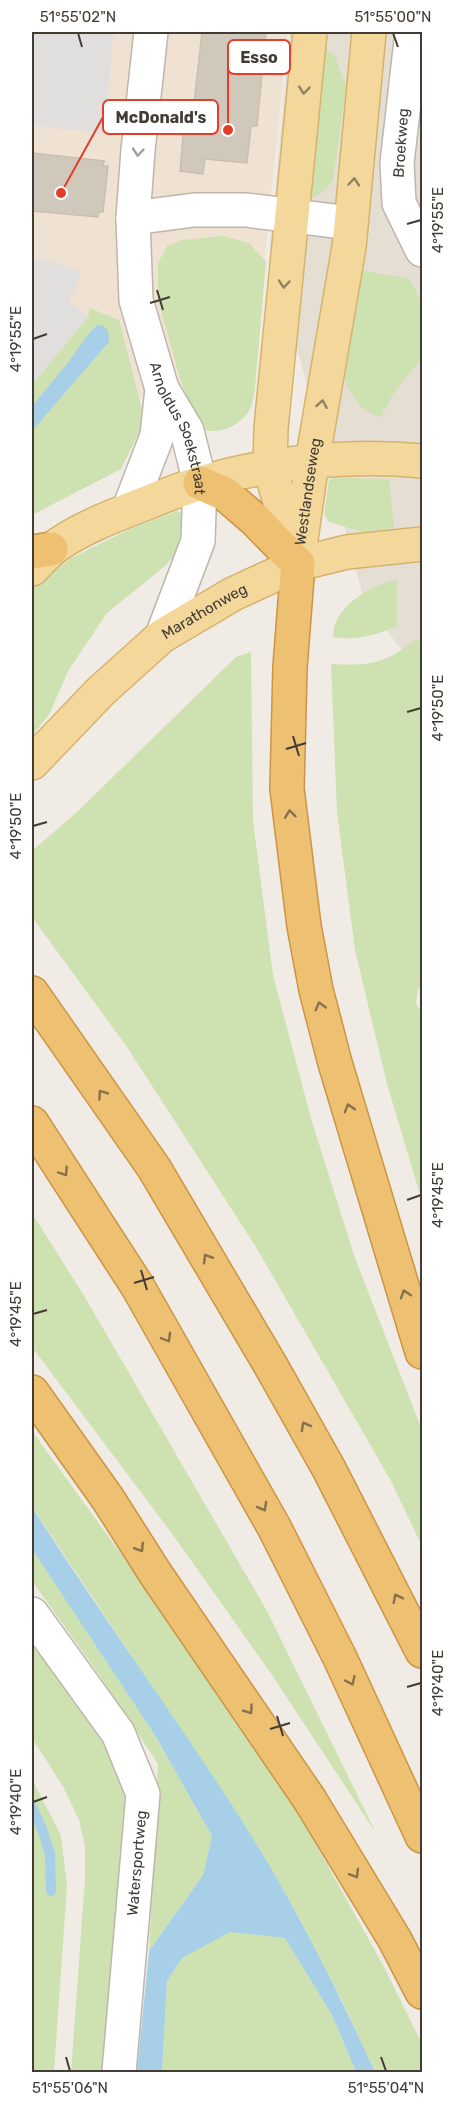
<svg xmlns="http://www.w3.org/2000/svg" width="454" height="2104" viewBox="0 0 454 2104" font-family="Rubik,sans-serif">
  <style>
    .residential { fill: #e4ded3 }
    .commercial { fill: #f0e2d2 }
    .green { fill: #cde1b1 }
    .parking { fill: #e1dfdd }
    .water { fill: #a7cfe7 }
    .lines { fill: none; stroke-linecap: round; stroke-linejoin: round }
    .stream { stroke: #a7cfe7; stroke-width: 10 }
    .building { fill: #d1c8bc; stroke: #cabfb0; stroke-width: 1.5 }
    .minor-casing { stroke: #beb6ac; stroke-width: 36 }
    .major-casing { stroke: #d6b36d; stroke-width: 36 }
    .highway-casing { stroke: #cb9544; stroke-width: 36 }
    .minor { stroke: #fff; stroke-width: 33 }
    .major { stroke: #f3d79b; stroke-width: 33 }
    .highway { stroke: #eec072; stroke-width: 33 }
    .oneway { stroke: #928263 }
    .oneway2 { stroke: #a09e9a }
    .oneway3 { stroke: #87714d }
    .ticks { fill: none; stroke: #423c35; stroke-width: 2 }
    .labels { text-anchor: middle; stroke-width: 6; stroke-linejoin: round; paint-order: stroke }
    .street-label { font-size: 15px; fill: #423c35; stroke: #fff }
    .leader { fill: none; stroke: #e23f2a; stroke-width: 2 }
    .callout-dot { fill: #e23f2a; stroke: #fff; stroke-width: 2 }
    .callout { fill: #fff; stroke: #e23f2a; stroke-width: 2 }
    .callout-label { font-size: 16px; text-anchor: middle; font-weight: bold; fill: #423c35 }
    .neatline { fill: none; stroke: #423c35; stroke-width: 2 }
    .ticks-label { font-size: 15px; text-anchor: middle; fill: #423c35 }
  </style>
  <rect width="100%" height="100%" fill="#f0ece5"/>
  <path class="residential" d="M290,32H422V677L364,600L270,247Z"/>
  <path class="commercial" d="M32,32H288L254,362L130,401L32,445Z"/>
  <g class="green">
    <path d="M325,48L335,56L346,87L333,181L322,192L311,198Z"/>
    <path d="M223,236L249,243L266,262L255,388C254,394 253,401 251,407C243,426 211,441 195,423C193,419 191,414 189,410L158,300V263L167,246L181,240Z"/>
    <path d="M355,269L410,279L422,303V358L393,394L381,417L372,414L360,406L349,390L343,373Z"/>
    <path d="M90,308L119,320L145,421L121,469L32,515V431L109,342L91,331L66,365L32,406V385L88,317Z"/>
    <path d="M334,478L389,479L394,528L363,532L329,522L324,514L329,480Z"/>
    <path d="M177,511L189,517L181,548L165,566L107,613L68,671L50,713L32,736V587L73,557L130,529Z"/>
    <path d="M397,580V626C376,635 357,641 333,637C332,607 371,585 397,580Z"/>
    <path d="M416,639L422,644V990L418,988L416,1003L422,1014V1201L387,1084L355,950L337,812L331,664C369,666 386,664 416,639Z"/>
    <path d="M251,652L253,821L273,975L312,1122L355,1258L422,1430V1546L390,1479L256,1247L127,1047L32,917V851L77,812L236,657Z"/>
    <path d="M32,1213L86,1299L267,1611L376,1833L270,1672L173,1535L32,1347Z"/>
    <path d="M32,1431L142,1583L299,1814L384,1967L422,2044V2072H375L344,2005L295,1910L244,1824L32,1507Z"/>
    <path d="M32,1549L156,1737L212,1836L203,1875L149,1951L158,1764L100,1676L32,1581Z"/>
    <path d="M32,1639L111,1754L124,1790V1827L102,2072H71L85,1879V1846L79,1820L64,1788L32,1738Z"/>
    <path d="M32,1779L61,1836L67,1886L54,2072H32Z"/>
    <path d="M230,1931L285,1938L332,2015L356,2072H162L167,1981L182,1958Z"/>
  </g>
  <g class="parking">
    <path d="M32,32H114L104,133L32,126Z"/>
    <path d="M32,256L82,272L69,302L88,316L32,385Z"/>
  </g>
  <g class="water">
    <path d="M101,325C109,328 109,335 109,342L32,431V406L66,365L91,331L96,326Z"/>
    <path d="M32,1507C100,1614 176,1717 244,1824C294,1903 336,1987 375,2072H356L332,2015L285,1938L230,1932L182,1958L167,1981L162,2072H137L149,1951L203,1875L212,1836L156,1737L32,1549Z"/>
  </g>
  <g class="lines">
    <path class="stream" d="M32,1807L42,1829L50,1854L51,1891"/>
  </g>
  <g class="building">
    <path d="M202,32H266L257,126H251L247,163L205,159L203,174L180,171L185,111L193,112Z"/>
    <path d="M32,153L104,161L103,166H108L103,212H99L98,217L32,211Z"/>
  </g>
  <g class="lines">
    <defs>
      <g id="minor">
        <path id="s1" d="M151,32L138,150L133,218L136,300L162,389L187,431L200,483L198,541L162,636"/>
        <path d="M412,32L397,163L399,203L422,250"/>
        <path d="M133,218L194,210H246L350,223"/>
        <path d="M129,509L157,436L162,389"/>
        <path d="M32,1614L118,1733L143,1794L119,2072"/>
      </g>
      <g id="major">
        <path id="s2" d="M299,553L312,462L349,247L369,32"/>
        <path d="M298,564L270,468L271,428L310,32"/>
        <path d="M32,569C38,563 44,556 51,550C75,530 120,513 149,502C166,495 183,488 201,483C267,462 354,454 422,461"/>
        <path id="s3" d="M32,763L101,691L162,636L233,594L298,564L347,552L422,544"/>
      </g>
      <g id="highway">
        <path d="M200,483L225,494L254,519L298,564L290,667L287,789L304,926L316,990L335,1063L422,1352"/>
        <path d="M32,552L51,549"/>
        <path d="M32,993L154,1168L271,1366L329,1469L422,1651"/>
        <path d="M32,1123L138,1287L274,1527L340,1658L422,1836"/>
        <path d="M32,1392L108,1499L155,1573L310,1800L395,1940L422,1992"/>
      </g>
    </defs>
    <use href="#minor" class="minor-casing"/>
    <use href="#major" class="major-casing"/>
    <use href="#highway" class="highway-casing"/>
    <use href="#minor" class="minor"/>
    <use href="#major" class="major"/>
    <use href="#highway" class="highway"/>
  </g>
  <defs><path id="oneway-chevron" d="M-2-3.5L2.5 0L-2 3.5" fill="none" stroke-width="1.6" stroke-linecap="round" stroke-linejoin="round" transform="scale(1.5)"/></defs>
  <g class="oneway">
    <use href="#oneway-chevron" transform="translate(304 90) rotate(96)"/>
    <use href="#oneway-chevron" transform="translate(354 182) rotate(-85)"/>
    <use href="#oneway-chevron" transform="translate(284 284) rotate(95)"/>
    <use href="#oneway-chevron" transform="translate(322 404) rotate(-80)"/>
  </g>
  <use class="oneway2" href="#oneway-chevron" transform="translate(138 152) rotate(95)"/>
  <g class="oneway3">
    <use href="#oneway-chevron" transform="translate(290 814) rotate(-97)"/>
    <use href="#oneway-chevron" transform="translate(320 1006) rotate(-105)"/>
    <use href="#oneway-chevron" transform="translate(102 1094) rotate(-125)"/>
    <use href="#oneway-chevron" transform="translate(349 1108) rotate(-107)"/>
    <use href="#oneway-chevron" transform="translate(64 1172) rotate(56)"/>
    <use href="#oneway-chevron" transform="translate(207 1258) rotate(-121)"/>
    <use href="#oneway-chevron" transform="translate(405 1294) rotate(-107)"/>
    <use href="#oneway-chevron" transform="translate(167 1338) rotate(60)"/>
    <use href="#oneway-chevron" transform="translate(305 1426) rotate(-119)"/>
    <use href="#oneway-chevron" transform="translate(263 1507) rotate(61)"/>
    <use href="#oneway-chevron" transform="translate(140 1548) rotate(58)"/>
    <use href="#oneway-chevron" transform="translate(397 1598) rotate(-117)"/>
    <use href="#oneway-chevron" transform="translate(351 1681) rotate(65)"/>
    <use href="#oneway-chevron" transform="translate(249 1710) rotate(55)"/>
    <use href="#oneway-chevron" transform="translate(355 1874) rotate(59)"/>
  </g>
  <path class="ticks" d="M78,33L82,47M393,33L398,47M407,224L421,220M157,290L163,310M150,303L170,297M33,339L47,334M407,712L421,708M293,736L299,756M286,749L306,743M33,826L47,822M407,1200L421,1195M141,1270L147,1290M134,1283L154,1277M33,1314L47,1310M407,1687L421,1683M277,1716L283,1736M270,1729L290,1723M33,1802L47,1797M66,2057L70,2071M381,2057L386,2071"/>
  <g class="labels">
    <g class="street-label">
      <text transform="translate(401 143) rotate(-86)" y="5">Broekweg</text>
      <text dy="5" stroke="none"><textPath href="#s1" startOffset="405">Arnoldus Soekstraat</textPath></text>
      <text dy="5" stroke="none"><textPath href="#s2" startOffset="62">Westlandseweg</textPath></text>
      <text dy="5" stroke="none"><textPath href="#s3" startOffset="231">Marathonweg</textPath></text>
      <text transform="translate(137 1863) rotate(-85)" y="5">Watersportweg</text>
    </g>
  </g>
  <path class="leader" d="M228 130L228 57M61 193L103 117"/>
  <g class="callout-dot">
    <circle cx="228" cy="130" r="6"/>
    <circle cx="61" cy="193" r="6"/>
  </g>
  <g class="callout">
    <rect x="228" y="40" width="62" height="34" rx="6"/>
    <rect x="103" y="100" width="115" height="34" rx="6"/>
  </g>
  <g class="callout-label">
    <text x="259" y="63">Esso</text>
    <text x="161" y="123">McDonald's</text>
  </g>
  <rect width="454" height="2104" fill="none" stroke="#ffffff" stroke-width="66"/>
  <rect x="33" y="33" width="388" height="2038" class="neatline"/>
  <g class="ticks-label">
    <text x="78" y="22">51°55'02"N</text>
    <text x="393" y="22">51°55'00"N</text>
    <text transform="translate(438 220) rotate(-90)" y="5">4°19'55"E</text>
    <text transform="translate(16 339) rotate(-90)" y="5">4°19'55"E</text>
    <text transform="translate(438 708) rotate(-90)" y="5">4°19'50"E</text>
    <text transform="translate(16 826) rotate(-90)" y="5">4°19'50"E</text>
    <text transform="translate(438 1195) rotate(-90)" y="5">4°19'45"E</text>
    <text transform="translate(16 1314) rotate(-90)" y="5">4°19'45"E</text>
    <text transform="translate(438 1683) rotate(-90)" y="5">4°19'40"E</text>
    <text transform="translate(16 1802) rotate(-90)" y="5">4°19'40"E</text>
    <text x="70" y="2093">51°55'06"N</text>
    <text x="386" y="2093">51°55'04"N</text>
  </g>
</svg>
